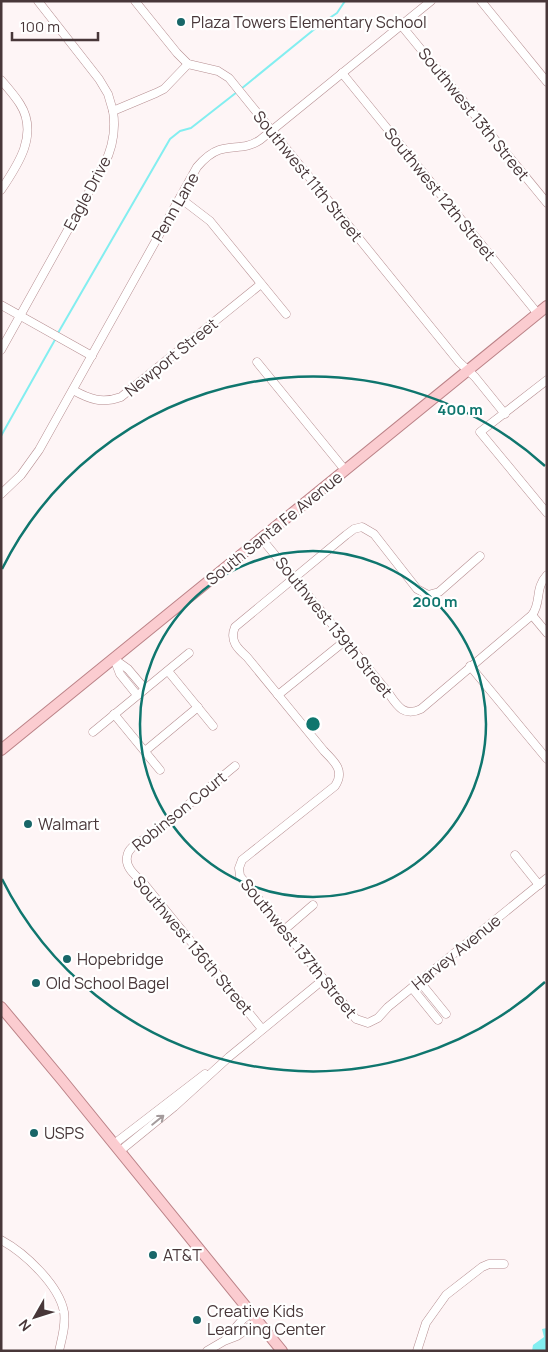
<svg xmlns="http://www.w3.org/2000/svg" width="548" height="1352" viewBox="0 0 548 1352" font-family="Manrope,sans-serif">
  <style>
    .water { fill: #83eef0 }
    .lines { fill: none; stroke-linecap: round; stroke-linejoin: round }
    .stream { stroke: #83eef0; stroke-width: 2 }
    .minor-casing { stroke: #b68e91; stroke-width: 9 }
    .major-casing { stroke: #bb8287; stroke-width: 12 }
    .minor { stroke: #fff; stroke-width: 8 }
    .major { stroke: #fbccd0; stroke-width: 10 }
    .oneway { stroke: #a49b9c }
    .ring { fill: none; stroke: #0f766e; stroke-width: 2.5 }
    .poi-dot { fill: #186668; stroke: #fff; stroke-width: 2 }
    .labels { text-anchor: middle; stroke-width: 4.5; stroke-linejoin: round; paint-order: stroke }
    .poi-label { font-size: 16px; fill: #483739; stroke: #fff; text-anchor: start }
    .street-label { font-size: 16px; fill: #483739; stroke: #fff }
    .centre { fill: #0f766e; stroke: #fff; stroke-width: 2.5 }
    .ring-label { font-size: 15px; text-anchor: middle; font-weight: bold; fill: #0f766e; stroke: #fff; stroke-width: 4.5; stroke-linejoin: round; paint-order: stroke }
  </style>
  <rect width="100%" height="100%" fill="#fef5f6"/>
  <path class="water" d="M547,1328V1351H532L533,1345L544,1337L542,1329Z"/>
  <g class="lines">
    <g class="stream">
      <path d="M241,89L322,23L337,13L345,1"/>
      <path d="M58,333L170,139L180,131L191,128L237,92"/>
      <path d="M1,436L56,338"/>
    </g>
    <defs>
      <g id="minor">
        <path d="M38,1L99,79L108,94L113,111"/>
        <path d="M135,1L177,53L188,64L218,71L229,78L459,362L475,377L505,414"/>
        <path d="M481,1L547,82"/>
        <path d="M401,25L547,203"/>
        <path d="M342,73L538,314"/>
        <path d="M1,80C8,88 15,96 20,104C39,134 18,165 1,190"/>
        <path d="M180,198L210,221L286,314"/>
        <path d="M1,305L92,356"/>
        <path d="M1,350L104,165C113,147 116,130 113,111L156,93L164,89L188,64"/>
        <path d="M257,362L345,470"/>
        <path d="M547,380L480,432L547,513"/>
        <path d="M73,390C89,399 102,404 121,397L261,284"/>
        <path d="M1,494L21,475L39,450L197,167C203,160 210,153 219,150C234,145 245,150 260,140L431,1"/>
        <path d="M261,538L387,691C396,704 403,718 421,709L532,615C542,602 534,589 547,575"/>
        <path d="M480,556L439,592L428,595L417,589L374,534L362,527L354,529L346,535L235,627C229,641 238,649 247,657L324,751C335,762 345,771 335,786L242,860L239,868L240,876L356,1019L368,1023L378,1018L388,1007L547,878"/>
        <path d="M532,615L547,633"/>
        <path d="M114,659L128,669L145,689"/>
        <path d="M115,661L120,674L137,695"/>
        <path d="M470,666L547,759"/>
        <path d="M168,671L213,726"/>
        <path d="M278,695L346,640"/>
        <path d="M114,714L160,770"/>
        <path d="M93,732L189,653"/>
        <path d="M145,751L198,707"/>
        <path d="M235,766C207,789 178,814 149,836C141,842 128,846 127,857C125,869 138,877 145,885L262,1029"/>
        <path d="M515,855L539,885"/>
        <path d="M284,930L313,905"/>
        <path d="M420,982L446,1014"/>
        <path d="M412,988L438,1020"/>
        <path d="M114,1144L205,1074"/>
        <path d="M120,1151L174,1107L229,1057L324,979"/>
        <path d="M1,1240C25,1253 59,1285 64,1312C66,1325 62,1338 59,1351"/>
        <path d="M226,1339L243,1319L251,1313"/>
        <path d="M207,1351L224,1341L237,1336L258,1321"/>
        <path d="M417,1351L426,1323L446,1295L482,1267L489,1264H504"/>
      </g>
      <g id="major">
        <path d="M1,750L547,306"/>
        <path d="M1,1007L62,1080L282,1351"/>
      </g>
    </defs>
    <use href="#minor" class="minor-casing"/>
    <use href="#major" class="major-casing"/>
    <use href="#minor" class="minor"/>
    <use href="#major" class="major"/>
  </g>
  <defs><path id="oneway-shaft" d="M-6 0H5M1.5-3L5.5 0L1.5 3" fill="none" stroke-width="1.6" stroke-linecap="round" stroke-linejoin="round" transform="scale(1.25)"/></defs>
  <use class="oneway" href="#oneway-shaft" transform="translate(158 1120) rotate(-39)"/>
  <g class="ring">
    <circle cx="313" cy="724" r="173"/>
    <path d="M545 982A347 347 0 0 1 2 879M2 569A347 347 0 0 1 545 466"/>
  </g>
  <g class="poi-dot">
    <circle cx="181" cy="22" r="5"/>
    <circle cx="28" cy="824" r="5"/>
    <circle cx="67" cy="959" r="5"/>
    <circle cx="36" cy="983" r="5"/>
    <circle cx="34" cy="1133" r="5"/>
    <circle cx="153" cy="1255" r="5"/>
    <circle cx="197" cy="1320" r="5"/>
  </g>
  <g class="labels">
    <g class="poi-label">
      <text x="191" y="28">Plaza Towers Elementary School</text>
      <text x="38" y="830">Walmart</text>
      <text x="77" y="965">Hopebridge</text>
      <text x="46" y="989">Old School Bagel</text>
      <text x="44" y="1139">USPS</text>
      <text x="163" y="1261">AT&amp;T</text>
      <text x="207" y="1317">Creative Kids<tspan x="207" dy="18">Learning Center</tspan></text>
    </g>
    <g class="street-label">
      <text transform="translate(474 114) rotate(51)" y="6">Southwest 13th Street</text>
      <text transform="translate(308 176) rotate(51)" y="6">Southwest 11th Street</text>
      <text transform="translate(87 193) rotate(-62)" y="6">Eagle Drive</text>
      <text transform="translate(440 194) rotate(51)" y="6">Southwest 12th Street</text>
      <text transform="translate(175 207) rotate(-60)" y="6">Penn Lane</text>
      <text transform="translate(171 357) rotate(-39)" y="6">Newport Street</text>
      <text transform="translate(274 528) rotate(-39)" y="6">South Santa Fe Avenue</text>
      <text transform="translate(334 627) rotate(51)" y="6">Southwest 139th Street</text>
      <text transform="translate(179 811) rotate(-39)" y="6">Robinson Court</text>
      <text transform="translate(193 945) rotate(50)" y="6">Southwest 136th Street</text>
      <text transform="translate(299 948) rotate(51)" y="6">Southwest 137th Street</text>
      <text transform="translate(456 952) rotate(-39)" y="6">Harvey Avenue</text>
    </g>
  </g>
  <circle cx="313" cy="724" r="8" class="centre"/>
  <g class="ring-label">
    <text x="460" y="415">400 m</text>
    <text x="435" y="607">200 m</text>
  </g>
  <rect width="548" height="1352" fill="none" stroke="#483739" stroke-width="5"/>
  <g transform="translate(35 1317) rotate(231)" stroke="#ffffff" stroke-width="4" paint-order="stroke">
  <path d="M0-4L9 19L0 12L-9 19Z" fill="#483739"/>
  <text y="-8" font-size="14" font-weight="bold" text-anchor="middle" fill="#483739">N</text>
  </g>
  <path d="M12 32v8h86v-8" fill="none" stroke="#483739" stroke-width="2.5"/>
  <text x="20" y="32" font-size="15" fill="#483739" stroke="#ffffff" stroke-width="4" paint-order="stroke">100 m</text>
</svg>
